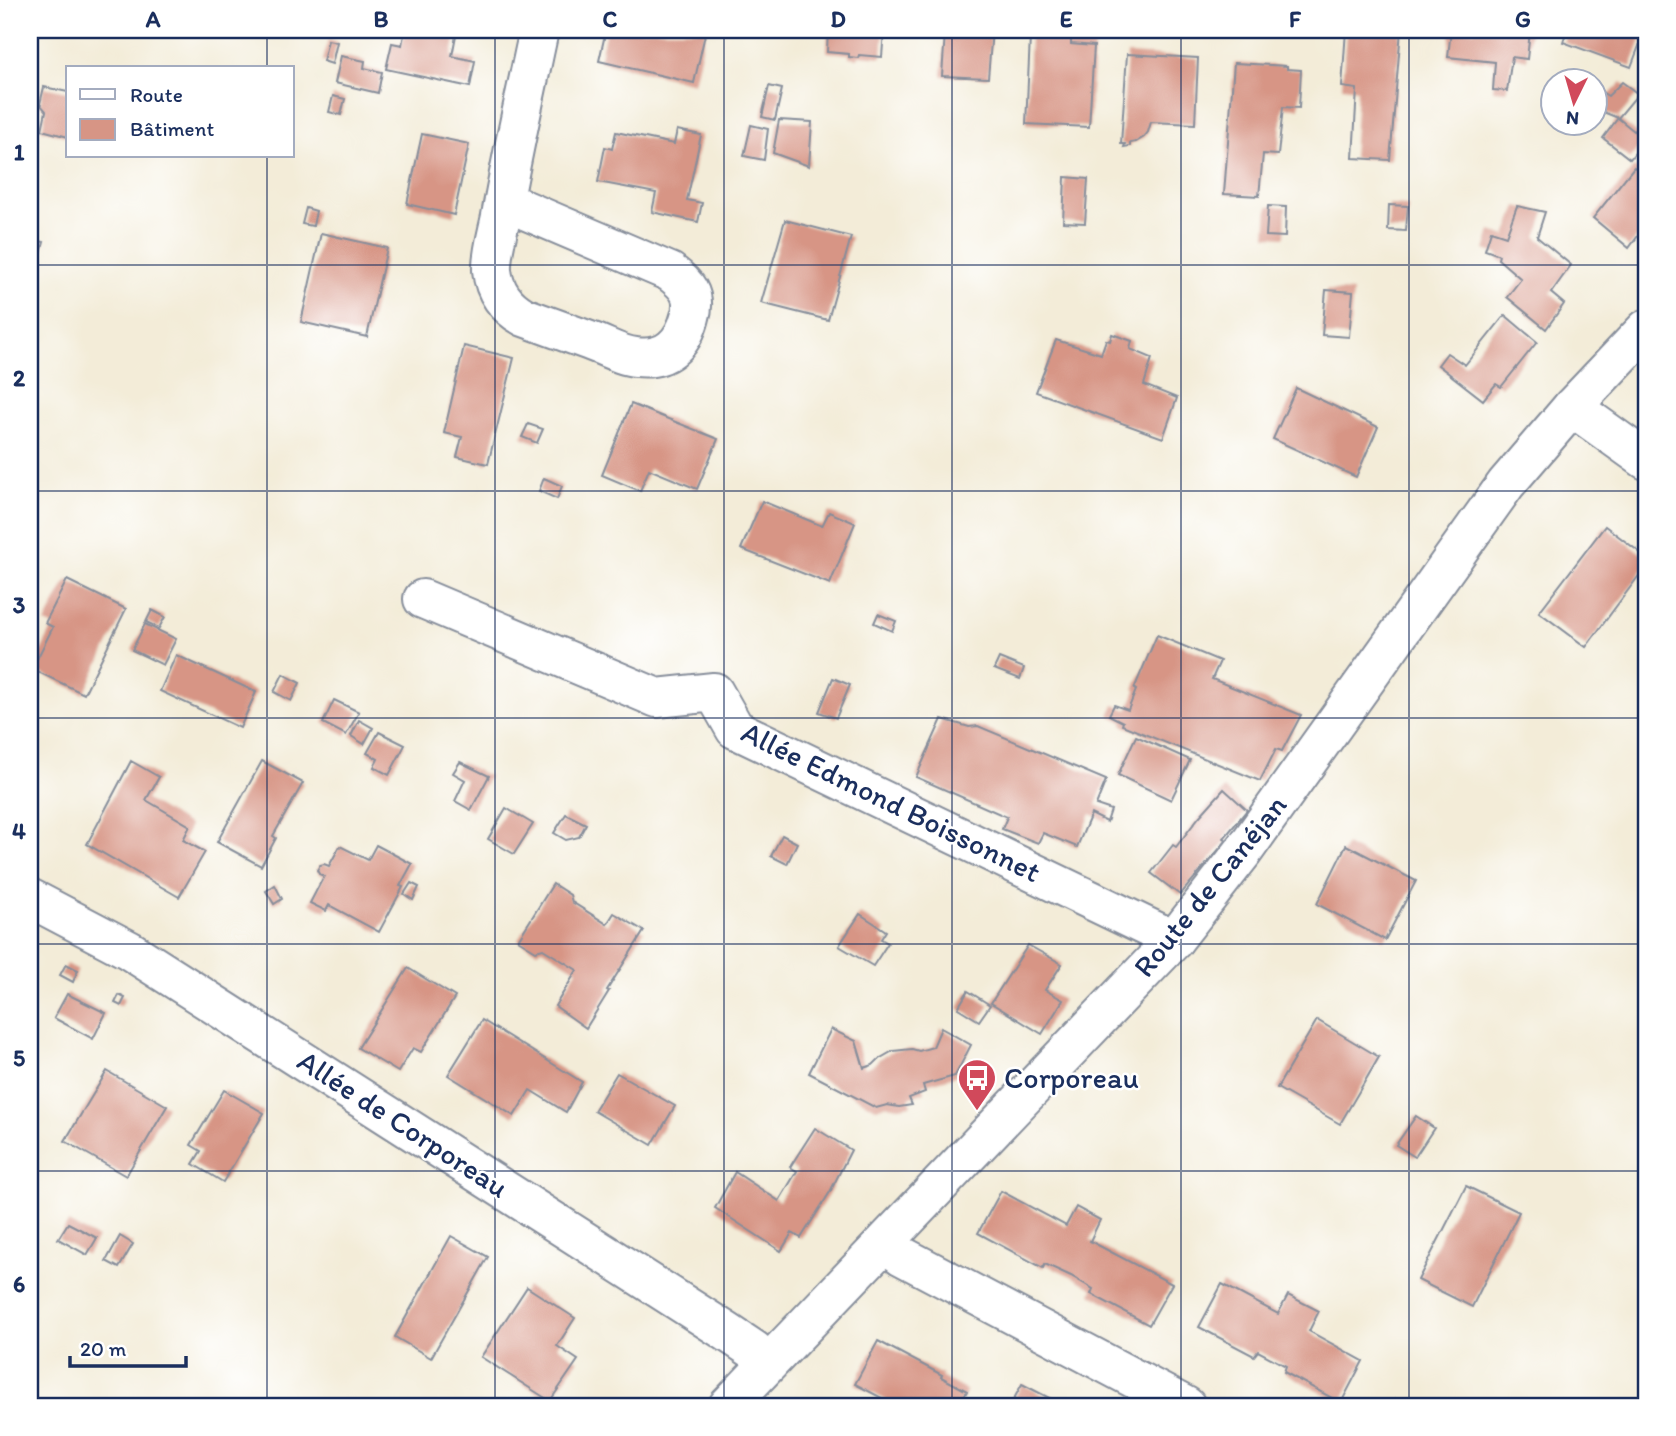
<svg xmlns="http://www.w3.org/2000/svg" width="1676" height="1436" viewBox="0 0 1676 1436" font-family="Itim,sans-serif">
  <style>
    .building { fill: #d79585 }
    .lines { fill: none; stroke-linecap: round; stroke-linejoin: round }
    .minor-casing { stroke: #878e9b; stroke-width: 42 }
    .tertiary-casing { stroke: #878e9b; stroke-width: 42 }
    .minor { stroke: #fff; stroke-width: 38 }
    .tertiary { stroke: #fff; stroke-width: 38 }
    .grid { fill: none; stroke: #1b2f5e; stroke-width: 2; stroke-opacity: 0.55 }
    .labels { text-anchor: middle; stroke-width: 5; stroke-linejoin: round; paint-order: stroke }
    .street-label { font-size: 30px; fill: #1b2f5e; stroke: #fff }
    .poi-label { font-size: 30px; fill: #1b2f5e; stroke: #fff; text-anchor: start }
    .neatline { fill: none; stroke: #1b2f5e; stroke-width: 2.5 }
    .grid-label { font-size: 23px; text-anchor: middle; font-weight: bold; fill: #1b2f5e }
  </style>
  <rect width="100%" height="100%" fill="#fff"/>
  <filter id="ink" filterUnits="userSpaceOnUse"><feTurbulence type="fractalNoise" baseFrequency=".0143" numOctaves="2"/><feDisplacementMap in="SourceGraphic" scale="14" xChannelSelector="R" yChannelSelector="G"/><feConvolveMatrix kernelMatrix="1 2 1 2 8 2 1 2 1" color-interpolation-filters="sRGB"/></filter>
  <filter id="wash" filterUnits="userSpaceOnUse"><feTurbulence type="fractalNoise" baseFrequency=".00686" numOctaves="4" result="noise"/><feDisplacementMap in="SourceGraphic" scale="28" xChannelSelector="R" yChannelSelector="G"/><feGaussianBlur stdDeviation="1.57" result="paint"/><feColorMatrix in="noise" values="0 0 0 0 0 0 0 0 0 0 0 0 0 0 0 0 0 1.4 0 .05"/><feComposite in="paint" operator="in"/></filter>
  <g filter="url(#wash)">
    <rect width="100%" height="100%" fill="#f3ecd8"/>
    <g id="blocks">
      <g class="building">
        <path d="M279,30H301L300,35Z"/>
        <path d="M405,30H457L452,56L475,61L470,87L386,69L392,43L402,45Z"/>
        <path d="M606,30H706L694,83L599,61Z"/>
        <path d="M828,30H884L882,57L859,55L858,58L849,57V54L827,52Z"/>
        <path d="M934,30H992L988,78L942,76L945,33L934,32Z"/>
        <path d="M1346,30H1401L1390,160L1353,158L1357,89L1342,87Z"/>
        <path d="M1451,30L1530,31L1527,59L1512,57L1507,91L1493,90L1495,62L1448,57Z"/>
        <path d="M1567,30H1645L1631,67L1563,42Z"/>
        <path d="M1030,37L1071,39V44L1094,46L1089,127L1026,124Z"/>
        <path d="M328,40L337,42L332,64L323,61Z"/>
        <path d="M1127,54L1198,58L1195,124L1151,122L1148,132L1144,137L1136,142L1130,143V146L1124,147L1125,144H1121Z"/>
        <path d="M341,56L365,61L364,68L382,72L378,93L335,83Z"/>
        <path d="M1234,63L1287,66V69L1301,70L1299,108L1283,107L1278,155L1263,154L1259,196L1224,194Z"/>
        <path d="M1622,82L1638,94L1618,118L1596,109V96L1600,91L1608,96Z"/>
        <path d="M769,86L782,89L775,120L762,117Z"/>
        <path d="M44,87L68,92V137L42,130L46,111L40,104Z"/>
        <path d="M333,96L345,99L341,115L329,112Z"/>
        <path d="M1618,118L1645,140L1630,159L1603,138Z"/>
        <path d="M779,120L812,122L809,166L773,153Z"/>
        <path d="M751,125L768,129L764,160L744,156Z"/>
        <path d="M677,130L701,135L687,200L702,203L698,222L652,212L656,193L598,182L605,147L612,149L616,132L674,144Z"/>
        <path d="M422,134L469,144L454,215L407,204Z"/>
        <path d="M1634,167L1646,176V225L1629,248L1593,218Z"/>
        <path d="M1065,177L1088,179L1085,223L1063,222Z"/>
        <path d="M1389,205L1408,206L1406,231L1388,230Z"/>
        <path d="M1268,206L1286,207L1285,237L1266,236Z"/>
        <path d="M1517,206L1545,212L1537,237L1571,265L1551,293L1564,304L1546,329L1507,297L1521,279L1498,259L1499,255L1485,250L1491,231L1506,236Z"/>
        <path d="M306,208L316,211L313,226L302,224Z"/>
        <path d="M785,220L851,237L828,320L761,303Z"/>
        <path d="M321,233L387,248L367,337L301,322Z"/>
        <path d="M30,239L44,242L33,283L30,282Z"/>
        <path d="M1326,290L1353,292L1349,337L1322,335Z"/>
        <path d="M1505,315L1537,342L1501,387L1496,384L1483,400L1438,365L1447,353L1465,365Z"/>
        <path d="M1112,334L1132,341L1130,349L1152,358L1144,385L1177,398L1163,438L1036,392L1056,340L1101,354L1106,340L1110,341Z"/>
        <path d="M464,346L514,358L488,464L457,457L462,437L444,433Z"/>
        <path d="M1296,388L1378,427L1356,477L1273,439Z"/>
        <path d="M631,404L718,439L697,489L649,469L640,491L602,475Z"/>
        <path d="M528,424L543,429L537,443L522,437Z"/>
        <path d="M544,478L562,486L557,499L539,491Z"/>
        <path d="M762,501L822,526L829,512L855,523L830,584L741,549Z"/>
        <path d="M1605,526L1646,557V566L1586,647L1539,612Z"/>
        <path d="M67,580L126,609L84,694L32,669L53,627L45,623Z"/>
        <path d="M152,610L165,617L159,628L146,622Z"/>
        <path d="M878,614L896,621L892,631L874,623Z"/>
        <path d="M145,624L176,639L163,665L132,650Z"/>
        <path d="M1157,635L1220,661L1212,679L1301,715L1282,751L1276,749L1260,781L1122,725L1123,722L1109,715L1114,705L1128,710L1136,690L1134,689Z"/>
        <path d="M176,655L256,692L240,728L160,691Z"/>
        <path d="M999,658L1024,668L1020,679L994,669Z"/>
        <path d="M283,674L300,683L291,701L274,692Z"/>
        <path d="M833,678L850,685L836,718L819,712Z"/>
        <path d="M334,700L359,712L346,735L323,723Z"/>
        <path d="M942,719L969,727L978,726L1106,780L1096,805L1111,810L1107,822L1091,814L1077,847L1043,833L1038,843L1002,829L1007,817L916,777Z"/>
        <path d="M359,720L373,728L364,744L351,736Z"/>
        <path d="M379,732L405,745L389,775L374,767L378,759L367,753Z"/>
        <path d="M1136,736L1190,760L1171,800L1118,775Z"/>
        <path d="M131,761L159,777L146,800L190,826L183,840L205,852L179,897L87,844Z"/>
        <path d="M262,761L303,783L273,836L276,838L261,866L217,842Z"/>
        <path d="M460,762L489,776L471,810L455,801L465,780L453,773Z"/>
        <path d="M1224,789L1247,810L1224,838L1227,840L1180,895L1151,873L1173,845L1176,847L1199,817Z"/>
        <path d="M506,808L533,824L514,854L488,839Z"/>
        <path d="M566,814L586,824L579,837L566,840L554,833Z"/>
        <path d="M782,835L797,843L787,864L771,856Z"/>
        <path d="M376,845L412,864L400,886L403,887L379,932L329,905L326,911L310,903L324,876L319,874L317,870L320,865L324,864L329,866L340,846L368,860Z"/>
        <path d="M1346,845L1416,881L1385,940L1317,904Z"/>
        <path d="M411,883L419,887L413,900L404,894Z"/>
        <path d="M553,884L570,895L572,902L607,924L614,913L644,931L607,990L609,991L586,1028L555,1006L577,970L543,949L536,951L518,940Z"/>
        <path d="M275,885L282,899L274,904L266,891Z"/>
        <path d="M860,914L886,931L881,939L888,943L873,966L839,946Z"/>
        <path d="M1028,945L1062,964L1045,990L1063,1000L1042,1034L991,1003Z"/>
        <path d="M66,964L78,970L73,982L60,975Z"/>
        <path d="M408,968L455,997L421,1052L413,1048L398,1072L358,1048Z"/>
        <path d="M968,991L990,1005L979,1021L958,1008Z"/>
        <path d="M67,994L106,1013L93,1039L54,1018Z"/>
        <path d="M119,995L125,998L121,1006L115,1003Z"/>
        <path d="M482,1020L582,1082L566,1112L530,1090L514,1116L448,1075Z"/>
        <path d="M1317,1020L1379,1057L1340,1124L1277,1088Z"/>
        <path d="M941,1028L971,1045L955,1076L923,1085L925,1092L909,1098L912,1105L899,1107L887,1105L876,1108L809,1073L831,1029L856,1041L864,1068L873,1065L879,1059L893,1051L912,1049L919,1051L933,1047Z"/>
        <path d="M107,1071L167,1106L126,1176L65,1141Z"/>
        <path d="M617,1073L675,1106L652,1145L594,1111Z"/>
        <path d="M224,1090L264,1113L223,1182L193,1164L201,1151L191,1145Z"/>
        <path d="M1416,1116L1434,1128L1415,1157L1396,1145Z"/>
        <path d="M815,1128L851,1150L830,1192L801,1238L792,1233L781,1251L715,1208L735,1172L779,1201L797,1171L790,1167Z"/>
        <path d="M1466,1186L1519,1212L1472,1307L1418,1280Z"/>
        <path d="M1001,1191L1066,1226L1076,1207L1100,1220L1090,1241L1172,1284L1149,1325L1091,1294L1093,1289L1071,1276L1045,1264L1043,1268L978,1233Z"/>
        <path d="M68,1223L97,1238L87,1255L58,1239Z"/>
        <path d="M120,1236L133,1244L119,1268L106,1261Z"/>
        <path d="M451,1236L488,1257L431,1358L395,1337Z"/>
        <path d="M1222,1284L1278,1314L1288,1295L1319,1311L1309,1331L1363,1361L1341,1403L1284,1372L1286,1366L1258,1351L1254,1356L1199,1327Z"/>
        <path d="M527,1287L575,1318L557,1346L578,1360L550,1401L481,1357Z"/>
        <path d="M878,1341L942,1375L941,1377L967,1391L959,1406H897L855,1384Z"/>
        <path d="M1022,1384L1065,1406H1010Z"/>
        <path d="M1396,1399L1409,1406H1392Z"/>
      </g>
    </g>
  </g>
  <g filter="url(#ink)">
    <use href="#blocks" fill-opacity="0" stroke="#878e9b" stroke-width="2"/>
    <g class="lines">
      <defs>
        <g id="minor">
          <path d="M504,201L670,272C686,284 697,295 690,317C683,344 666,361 636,357C621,356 605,346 590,341C568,333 546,325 524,317C506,307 494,291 492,270C491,254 498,232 501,216C512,154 526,92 539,30"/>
          <path d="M1572,407L1646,460"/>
          <path d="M423,599L657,698L714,692L735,729L1174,940"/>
          <path d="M30,898L129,950L727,1332L754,1350L769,1363"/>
          <path d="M885,1243L902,1256L1186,1406"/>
        </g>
        <path id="tertiary" d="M728,1406L1174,940L1243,852L1506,484L1572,407L1646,329"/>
      </defs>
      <use href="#minor" class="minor-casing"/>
      <use href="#tertiary" class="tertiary-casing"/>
      <use href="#minor" class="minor"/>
      <use href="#tertiary" class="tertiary"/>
    </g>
  </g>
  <path class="grid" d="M267,30V68M495,30V1406M724,30V1406M952,30V1406M1181,30V1406M1409,30V1406M267,156V1406M30,265H1646M30,491H1646M30,718H1646M30,944H1646M30,1171H1646"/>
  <defs>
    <symbol id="bus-pin" viewBox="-11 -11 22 30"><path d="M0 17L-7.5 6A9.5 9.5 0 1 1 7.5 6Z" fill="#d1495b" stroke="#fff"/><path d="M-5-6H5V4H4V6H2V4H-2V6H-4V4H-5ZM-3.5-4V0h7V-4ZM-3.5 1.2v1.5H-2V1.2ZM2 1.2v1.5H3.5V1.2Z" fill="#fff"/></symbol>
  </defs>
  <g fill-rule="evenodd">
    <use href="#bus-pin" x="955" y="1056" width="44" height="60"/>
  </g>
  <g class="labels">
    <g class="street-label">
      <text transform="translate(891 802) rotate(26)" y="10">Allée Edmond Boissonnet</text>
      <text transform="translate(1210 886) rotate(-51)" y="10">Route de Canéjan</text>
      <text transform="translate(403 1124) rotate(33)" y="10">Allée de Corporeau</text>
    </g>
    <g class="poi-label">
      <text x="1004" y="1088">Corporeau</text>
    </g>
  </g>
  <rect width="1676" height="1436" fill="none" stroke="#fff" stroke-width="77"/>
  <rect x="66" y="66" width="228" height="91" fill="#ffffff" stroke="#a4acbf" stroke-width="2"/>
  <rect x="80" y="89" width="35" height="10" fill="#ffffff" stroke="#a4acbf" stroke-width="2"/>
  <text x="130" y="102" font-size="21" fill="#1b2f5e">Route</text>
  <rect x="80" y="119" width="35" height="21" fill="#d79585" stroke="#a4acbf" stroke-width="2"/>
  <text x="130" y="136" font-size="21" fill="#1b2f5e">Bâtiment</text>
  <g transform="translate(1574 102) rotate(185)"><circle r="33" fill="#ffffff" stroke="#a4acbf" stroke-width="2"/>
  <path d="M0-5L12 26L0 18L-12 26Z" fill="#d1495b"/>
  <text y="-10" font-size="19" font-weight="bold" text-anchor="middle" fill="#1b2f5e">N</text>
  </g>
  <path d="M70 1356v10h116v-10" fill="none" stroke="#1b2f5e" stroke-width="3.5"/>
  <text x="80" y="1356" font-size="21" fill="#1b2f5e" stroke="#ffffff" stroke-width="5" paint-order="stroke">20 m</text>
  <rect x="38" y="38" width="1600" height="1360" class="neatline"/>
  <g class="grid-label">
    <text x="153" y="27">A</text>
    <text x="381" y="27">B</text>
    <text x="610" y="27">C</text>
    <text x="838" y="27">D</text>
    <text x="1066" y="27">E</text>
    <text x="1295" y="27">F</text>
    <text x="1523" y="27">G</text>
    <text x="19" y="160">1</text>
    <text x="19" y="386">2</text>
    <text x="19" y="613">3</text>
    <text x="19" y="839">4</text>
    <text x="19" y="1066">5</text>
    <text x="19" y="1292">6</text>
  </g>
</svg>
